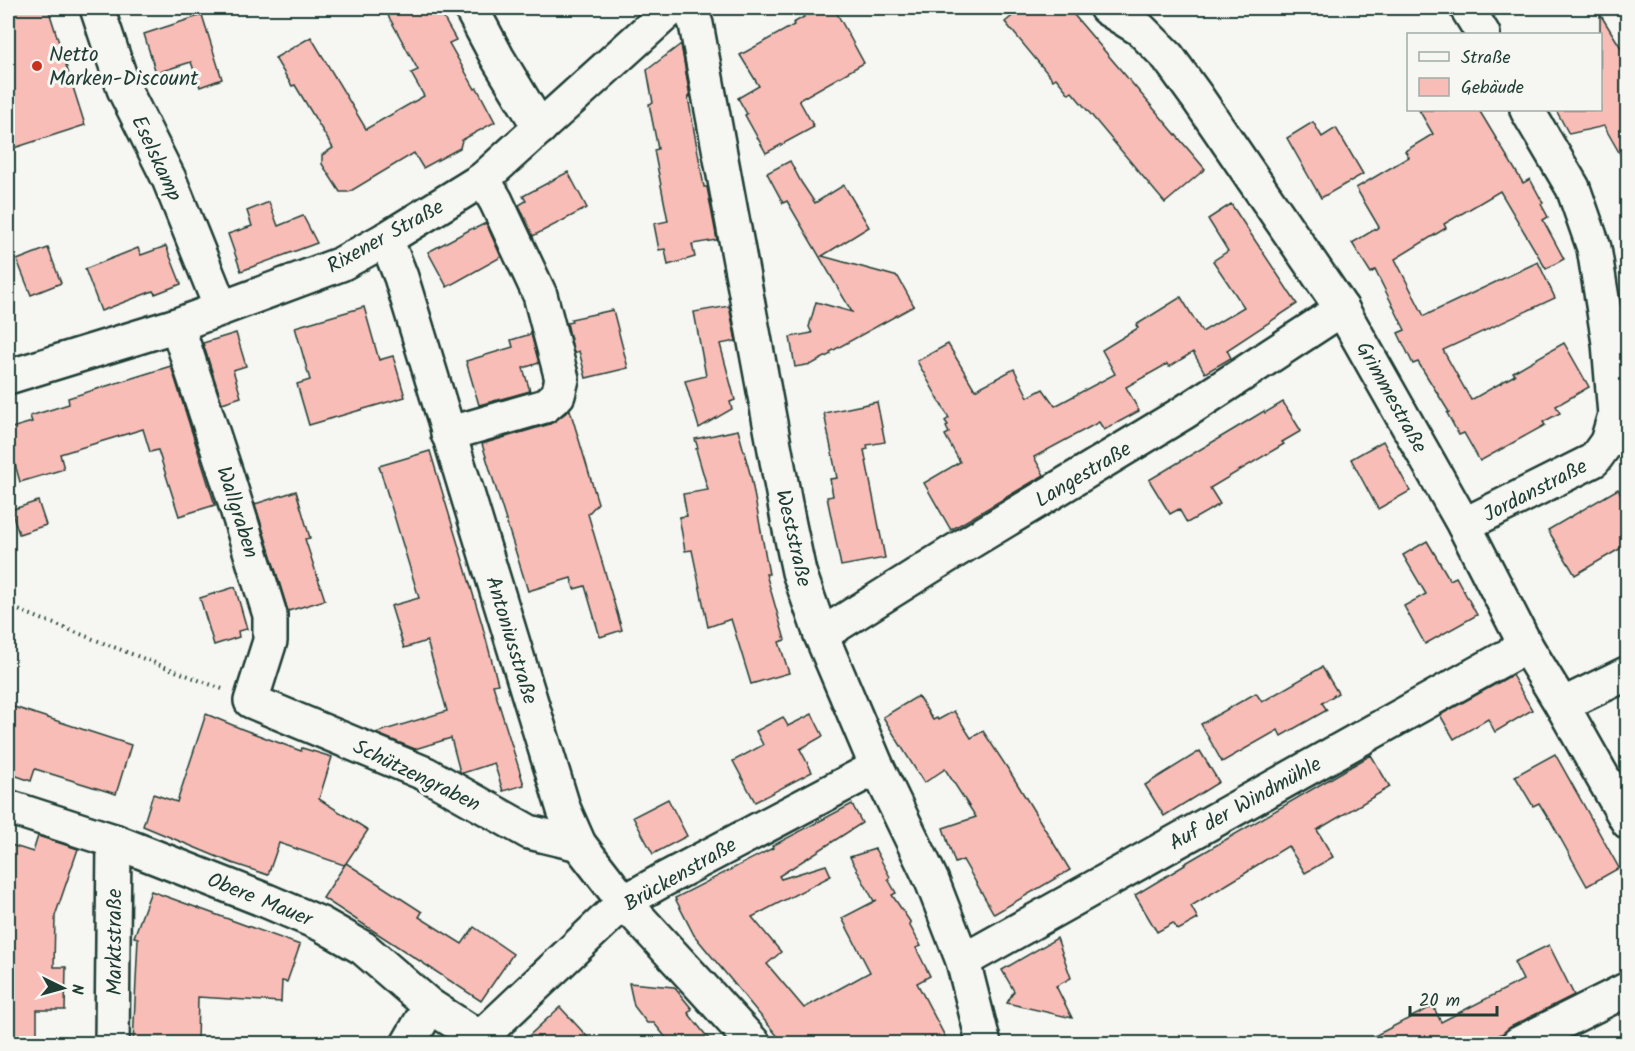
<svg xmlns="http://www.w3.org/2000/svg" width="1635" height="1051" viewBox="0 0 1635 1051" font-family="Kalam,sans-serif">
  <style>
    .building { fill: #f9bdb7; stroke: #1f3d34; stroke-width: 1.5 }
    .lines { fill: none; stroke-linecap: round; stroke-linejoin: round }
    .minor-casing { stroke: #1f3d34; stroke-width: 38 }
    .path { stroke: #1f3d34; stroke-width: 4; stroke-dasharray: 1.5 4.5; stroke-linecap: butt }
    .minor { stroke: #f6f6f2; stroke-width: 33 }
    .poi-dot { fill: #c8321e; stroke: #f6f6f2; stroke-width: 2 }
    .labels { text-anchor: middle; stroke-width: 6; stroke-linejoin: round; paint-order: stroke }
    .poi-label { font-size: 21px; fill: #1f3d34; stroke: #f6f6f2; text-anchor: start }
    .street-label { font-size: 21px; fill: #1f3d34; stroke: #f6f6f2 }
  </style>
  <rect width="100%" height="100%" fill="#f6f6f2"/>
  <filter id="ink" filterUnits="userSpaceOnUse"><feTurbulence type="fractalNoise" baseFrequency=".0167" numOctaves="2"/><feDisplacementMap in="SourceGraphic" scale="12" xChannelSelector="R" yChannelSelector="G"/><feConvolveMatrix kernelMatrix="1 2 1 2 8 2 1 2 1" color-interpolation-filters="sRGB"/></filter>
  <g filter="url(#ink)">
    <g class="building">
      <path d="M8,8H48L85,125L8,150Z"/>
      <path d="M384,8H438L456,40L449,43L475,89L477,88L495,122L462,140L460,148L423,168L414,153L349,192H340L322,164V155L333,148L295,85L292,86L275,58L311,37L366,129L424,96L411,73L418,70Z"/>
      <path d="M799,8H834L864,63L799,100L814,127L766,153L745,115L747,114L738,98L759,86L740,55L794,25L793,23L804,17Z"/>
      <path d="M1022,8H1068L1205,169L1165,203L1072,92L1069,94L1056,78L1053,80L1005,22Z"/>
      <path d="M1600,14L1628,59V168L1604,126L1569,134L1556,110H1600Z"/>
      <path d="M202,15L222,79L200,87L191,62L156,73L144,34Z"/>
      <path d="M681,44L690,97H688L704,187H707L717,240L692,244L695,257L668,265L665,249L659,250L654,224L668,221L654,150L658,149L649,104L653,103L647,70Z"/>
      <path d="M1419,110H1479L1523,183L1530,179L1543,203L1541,204L1548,217L1543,220L1564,259L1546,269L1500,191L1444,224L1446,228L1395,259L1424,316L1538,262L1555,298L1443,350L1471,400L1515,375L1513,372L1564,343L1589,387L1556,406L1560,413L1543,422L1545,425L1480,461L1464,433L1459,435L1447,413L1449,412L1418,362L1413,364L1398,333L1405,330L1375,270L1371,273L1352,243L1379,227L1356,188L1409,157L1405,151L1433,134Z"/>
      <path d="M1313,122L1322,137L1336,128L1363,174L1321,198L1287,138Z"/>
      <path d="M790,161L801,182L815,203L844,185L869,227L822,256L898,277L914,306L830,352L831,354L812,364L795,367L790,337L812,333L809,327L816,302L852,312L787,201L783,203L767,173Z"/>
      <path d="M568,172L587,208L533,236L519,205L526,201L523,196Z"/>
      <path d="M269,202L278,226L303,216L317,243L241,271L228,234L252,226L247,211Z"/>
      <path d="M1231,204L1297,304L1227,350L1231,358L1205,373L1193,352L1169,367L1167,364L1126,387L1139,411L1104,430L1099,422L1034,457L1044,475L951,530L924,483L960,462L945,435L949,433L946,427L948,425L945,421L949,418L917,361L948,344L975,390L1014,369L1028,397L1043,389L1055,406L1115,374L1102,350L1138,328L1136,325L1181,297L1202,332L1244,307L1213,261L1228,251L1208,219Z"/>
      <path d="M486,223L501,257L447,287L428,252L473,228L474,229Z"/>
      <path d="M166,246L181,284L155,294L153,291L101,311L85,269L138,248L141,255Z"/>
      <path d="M48,248L61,283L31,295L17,260Z"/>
      <path d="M729,306L736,341L720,344L735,400L730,402L732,409L699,428L685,381L706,376L694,312Z"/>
      <path d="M364,307L379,360L393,356L405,397L309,425L297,384L310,380L295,327Z"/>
      <path d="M613,310L628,368L586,378L579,351L574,353L567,323L572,322L571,319Z"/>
      <path d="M236,333L246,366L233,370L241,397L222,403L203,343Z"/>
      <path d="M531,334L539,363L523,368L530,391L479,405L466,361L513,347L511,340Z"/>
      <path d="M171,366L215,505L179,516L158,450L150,452L143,429L60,454L64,469L20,482L8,439V429L32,422L30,416L69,404L68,398Z"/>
      <path d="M877,402L885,442L867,445L868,449L864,450L885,558L841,566L827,497L833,496L830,479L837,478L824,413Z"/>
      <path d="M1283,402L1301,431L1282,442L1284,444L1210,488L1220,504L1187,523L1179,509L1170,514L1149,480L1251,419L1264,411L1265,413Z"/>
      <path d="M570,410L598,503L588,514L622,630L600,637L585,586L574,589L571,578L528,591L482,444L550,424Z"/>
      <path d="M738,430L751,477L769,574H766L785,640L779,642L789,673L751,684L731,619L708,627L692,550L685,551L679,517L687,516L683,494L708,490L696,449L698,448L695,439Z"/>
      <path d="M1383,441L1410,491L1378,509L1351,459Z"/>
      <path d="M430,451L482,624L498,684L493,685L524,785L503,791L494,763L463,773L460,772L451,738L415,749L375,733L447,711L427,641L404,648L391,606L419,598L379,466Z"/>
      <path d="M1618,489L1628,506V544L1575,575L1548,530Z"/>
      <path d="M296,491L310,538L305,539L325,600L288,611L255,504Z"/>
      <path d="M38,501L46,525L19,534L11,510Z"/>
      <path d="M1427,541L1450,580L1456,577L1477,615L1425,644L1404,606L1426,594L1403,555Z"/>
      <path d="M235,587L247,629L238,631L239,637L214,645L200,598Z"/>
      <path d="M1322,667L1338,693L1322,703L1327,710L1281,736L1278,730L1222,762L1201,724L1256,693L1262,702Z"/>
      <path d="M1512,675L1532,710L1495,732L1488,719L1454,739L1440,715Z"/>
      <path d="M918,696L933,720L937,718L938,720L954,711L971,738L983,731L1010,772L1070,870L994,914L963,860L955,863L943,828L976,817L945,769L924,783L883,717Z"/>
      <path d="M8,705L131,745L116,794L35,769L31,781L8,773Z"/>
      <path d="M206,714L242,729L301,751L302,748L332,757L319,799L368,830L346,863L422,912L419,917L462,944L474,927L513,954L481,1001L323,898L346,863L344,865L279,843L268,875L232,863L143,826L153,794L177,802Z"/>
      <path d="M812,714L823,736L800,749L812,772L755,802L733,761L763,745L756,731L783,717L788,726Z"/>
      <path d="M1200,751L1219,782L1164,816L1145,785Z"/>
      <path d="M1555,754L1619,868L1587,886L1549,818H1548L1539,803L1533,806L1515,776Z"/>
      <path d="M1371,755L1390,787L1317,830L1333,857L1305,873L1288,846L1249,870V871L1191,906L1198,919L1178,930L1173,923L1157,932L1135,895L1185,865L1184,864Z"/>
      <path d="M668,799L687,836L653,854L633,817Z"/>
      <path d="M852,804L862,823L779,876L781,879L826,865L831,876L752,917L781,952L767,964L804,1008L870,972L842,918L877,900L874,901L850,857L875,849L890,877L888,879L896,893L892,895L911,923L909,924L921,946L916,948L930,976L917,983L949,1044H784L694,935L675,898L773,848L772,846Z"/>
      <path d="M38,836L78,849L55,916L54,967H66L65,1010H37V1039H8V844L33,852Z"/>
      <path d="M151,891L300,945L287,982L282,981L281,1002L198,997L197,1044H133L138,938L134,937Z"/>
      <path d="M1057,938L1071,978L1056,986L1072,1018L1007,1003L1014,991L1002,970Z"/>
      <path d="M1549,945L1574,995L1510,1027L1505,1032L1482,1044H1359L1433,1006L1441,1022L1523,980L1514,962Z"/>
      <path d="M629,983L674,987L692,1009L688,1013L713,1044H671L654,1023H647L634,1006Z"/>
      <path d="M560,1007L594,1044H520Z"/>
    </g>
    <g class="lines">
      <defs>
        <g id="minor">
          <path d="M97,8L124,89L169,179L221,308"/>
          <path d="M471,8L497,57L540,128"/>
          <path d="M689,8L696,24L788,520L799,572L821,635L877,767L932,881L963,961L984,1044"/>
          <path d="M1106,8L1140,29L1168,57L1197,97L1342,309L1464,525L1526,646L1562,705L1628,822"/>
          <path d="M1467,8L1483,34"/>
          <path d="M386,239L401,277L564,810L579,844L624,902L754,1044"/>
          <path d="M177,325L228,480L270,615V641L251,701L426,774L529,832L579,844"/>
          <path d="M8,377L177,325L341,264L386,239L483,179L672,8"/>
          <path d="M448,434L545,406L558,395L562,379L540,295L496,201L483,179"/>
          <path d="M1464,525L1594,460L1607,442L1615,415L1609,343L1594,248L1573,188L1527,110"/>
          <path d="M821,635L950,554L1183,413L1342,309"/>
          <path d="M1562,705L1628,673"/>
          <path d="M8,807L114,841L267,901L321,924L363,948L430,1006L480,1038L485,1044"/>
          <path d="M963,961L1526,646"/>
          <path d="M480,1038L624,902L663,880L877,767"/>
          <path d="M112,1044L114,841"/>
          <path d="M408,1044L430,1006"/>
          <path d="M1518,1044L1628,989"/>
        </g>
      </defs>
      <use href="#minor" class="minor-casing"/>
      <path class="path" d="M8,606L222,689"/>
      <use href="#minor" class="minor"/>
    </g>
  </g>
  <circle class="poi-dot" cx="37" cy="66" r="6"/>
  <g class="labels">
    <g class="poi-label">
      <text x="49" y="61">Netto<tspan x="49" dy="24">Marken-Discount</tspan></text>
    </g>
    <g class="street-label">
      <text transform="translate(157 158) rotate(65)" y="7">Eselskamp</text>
      <text transform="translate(385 236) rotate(-29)" y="7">Rixener Straße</text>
      <text transform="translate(1392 397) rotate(61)" y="7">Grimmestraße</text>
      <text transform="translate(1083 474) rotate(-31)" y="7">Langestraße</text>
      <text transform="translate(1535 490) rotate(-27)" y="7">Jordanstraße</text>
      <text transform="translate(238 512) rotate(72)" y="7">Wallgraben</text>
      <text transform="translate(794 538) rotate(77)" y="7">Weststraße</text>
      <text transform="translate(512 640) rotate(73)" y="7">Antoniusstraße</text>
      <text transform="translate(417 775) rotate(26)" y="7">Schützengraben</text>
      <text transform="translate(1245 803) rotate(-29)" y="7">Auf der Windmühle</text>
      <text transform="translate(680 874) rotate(-30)" y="7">Brückenstraße</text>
      <text transform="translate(260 899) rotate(22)" y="7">Obere Mauer</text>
      <text transform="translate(114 942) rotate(-90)" y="7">Marktstraße</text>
    </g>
  </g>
  <rect width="1635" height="1051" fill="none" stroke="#f6f6f2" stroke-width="30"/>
  <rect x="15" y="15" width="1605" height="1021" fill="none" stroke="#1f3d34" stroke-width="2" filter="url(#ink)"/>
  <rect x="1407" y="33" width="195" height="78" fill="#f6f6f2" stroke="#a0aca6" stroke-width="1.5"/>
  <rect x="1419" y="52" width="30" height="9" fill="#f6f6f2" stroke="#a0aca6" stroke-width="1.5"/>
  <text x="1461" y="63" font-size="18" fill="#1f3d34">Straße</text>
  <rect x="1419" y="78" width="30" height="18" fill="#f9bdb7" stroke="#a0aca6" stroke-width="1.5"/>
  <text x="1461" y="93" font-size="18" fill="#1f3d34">Gebäude</text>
  <g transform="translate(63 988) rotate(95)" stroke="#f6f6f2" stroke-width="4.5" paint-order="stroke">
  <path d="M0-4.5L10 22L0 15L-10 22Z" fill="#1f3d34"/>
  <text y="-9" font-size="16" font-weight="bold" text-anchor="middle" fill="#1f3d34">N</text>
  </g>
  <path d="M1410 1006v9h87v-9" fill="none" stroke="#1f3d34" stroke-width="3"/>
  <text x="1419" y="1006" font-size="18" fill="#1f3d34" stroke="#f6f6f2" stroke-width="4.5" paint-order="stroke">20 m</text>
</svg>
